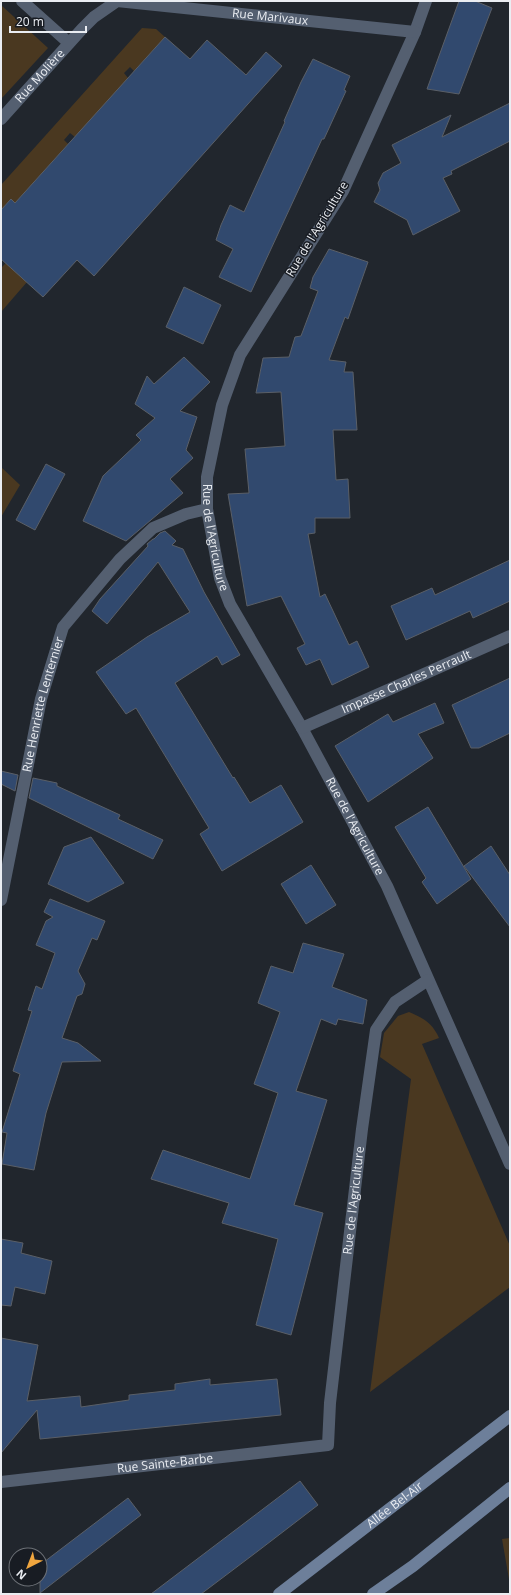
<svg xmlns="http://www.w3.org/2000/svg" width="511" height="1595" viewBox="0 0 511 1595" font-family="'Open Sans',sans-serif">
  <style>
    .green { fill: #4a3820 }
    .building { fill: #31496e; stroke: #5a5f67 }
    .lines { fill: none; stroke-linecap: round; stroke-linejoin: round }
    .street { stroke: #545f70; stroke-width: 12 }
    .secondary { stroke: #6d7f9a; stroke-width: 12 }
    .labels { text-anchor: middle; stroke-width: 3; stroke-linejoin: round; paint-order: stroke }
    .street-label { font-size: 12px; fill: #eaedf2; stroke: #181c23 }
  </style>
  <rect width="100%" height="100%" fill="#21262d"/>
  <g class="green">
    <path d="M1,5L48,48L1,99Z"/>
    <path d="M142,28L156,29L165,37L134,71L130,67L124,73L128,78L75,137L70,133L64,140L68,144L15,203L11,199L4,206L9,210L1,219V185Z"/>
    <path d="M6,263L27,282L1,312V268Z"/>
    <path d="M1,467L20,485L1,517Z"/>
    <path d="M409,1012C424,1018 433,1024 439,1038L422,1044L510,1246V1287L370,1392L411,1079L380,1057L384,1033L398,1016Z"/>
    <path d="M510,1538V1585L502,1539Z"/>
  </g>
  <g class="building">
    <path d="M459,1H475L492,8L459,94L427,89Z"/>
    <path d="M165,37L190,59L207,40L246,75L266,52L282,66L94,276L77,260L43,297L1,259V210L11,199L15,203Z"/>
    <path d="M313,59L350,76L344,90L346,91L324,139H322L251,292L219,277L233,249L216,240L221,225L230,205L244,212L285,122L284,121L301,82Z"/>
    <path d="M510,103V141L451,171L452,174L443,178L460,211L413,235L407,220L374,202L380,190L378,183L383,173L401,163L392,145L451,115L442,137Z"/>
    <path d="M329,249L368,262L348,319L345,317L329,360L346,362L344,372H353L357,430H333L336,480L348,479L350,518H315V533L308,534L320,597L325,594L349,645L357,641L369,667L332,685L320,659L306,665L297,648L305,644L281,596L247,606L228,494L249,493L245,449L285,446L281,392L256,393L263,358L289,357L295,337L301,336L318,291L310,288L313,277Z"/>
    <path d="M184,287L221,305L203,344L166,327Z"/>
    <path d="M184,357L210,382L180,411L197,417L186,450L193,458L170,479L183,493L126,541L83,521L103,476L141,440L136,435L155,418L135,404L147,376L154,384Z"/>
    <path d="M46,464L65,474L35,530L16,520Z"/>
    <path d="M165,531L176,541L172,545L183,549L204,592L240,655L222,665L217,656L175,683L233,778L234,777L250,803L281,785L303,822L222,871L200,834L209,828L136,708L126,714L96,672L147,637L190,612L158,562L107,624L92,611L100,599L148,546L147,544L153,539H154L160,533Z"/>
    <path d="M510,560V601L473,618L470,611L406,640L391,606L432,588L435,595Z"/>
    <path d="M510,678V733L479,748H471L452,705Z"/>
    <path d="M435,703L444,723L418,734L433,758L368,802L335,746L388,714L393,722Z"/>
    <path d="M1,771L18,775L15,791L1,784Z"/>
    <path d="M33,778L57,783V786L120,815L118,819L163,840L153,859L29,798Z"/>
    <path d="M428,807L471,879L437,904L422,882L426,878L395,827Z"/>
    <path d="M91,837L124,883L88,902L48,884L64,847Z"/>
    <path d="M491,846L510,875V927L464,866Z"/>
    <path d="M311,865L336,905L306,924L281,884Z"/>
    <path d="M50,899L105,921L97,940L92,938L78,971L85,984L82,994L77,996L62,1038L78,1043L101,1061L62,1062L46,1113L34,1170L2,1164L7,1133L2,1132L20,1074L13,1071L32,1011L28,1010L36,986L42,989L55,953L36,945L46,921L53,917L44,912Z"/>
    <path d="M303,943L344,954L332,987L367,1000L363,1024L338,1019L336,1025L321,1019L296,1091L327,1100L294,1205L323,1213L291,1335L256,1325L278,1239L222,1223L229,1203L151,1179L163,1150L250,1179L278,1093L254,1084L280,1012L258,1003L271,966L293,973Z"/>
    <path d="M1,1239L23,1243L21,1253L52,1261L45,1294L15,1287L11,1306L1,1305Z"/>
    <path d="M1,1338L38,1345L27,1401L80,1396L81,1407L129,1400V1395L175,1390V1384L210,1379V1385L277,1379L281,1415L40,1439L37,1410L1,1453Z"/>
    <path d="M300,1481L318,1505L258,1551L201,1594H151Z"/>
    <path d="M128,1498L141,1515L40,1593V1565Z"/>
  </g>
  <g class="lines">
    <g class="street">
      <path d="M22,1L69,43"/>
      <path id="s1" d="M426,1L415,32L343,191L240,355L222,405L207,477V509L220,578L230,604L302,728L387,886L510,1164"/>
      <path id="s2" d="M1,119L82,29L94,17L117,1L415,32"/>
      <path id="s3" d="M302,728L510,636"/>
      <path id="s4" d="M1,900L41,699L63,627L120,559L153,528L186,514L207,509"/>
      <path id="s5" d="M1,1482L328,1445L330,1403L362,1129L376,1030L395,1002L428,980"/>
    </g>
    <g class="secondary">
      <path id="s6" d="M279,1594L510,1416"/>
      <path d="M373,1594L413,1566L510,1488"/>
    </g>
  </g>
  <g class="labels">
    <g class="street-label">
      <text dy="4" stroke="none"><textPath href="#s2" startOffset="320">Rue Marivaux</textPath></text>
      <text dy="4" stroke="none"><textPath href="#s2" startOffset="58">Rue Molière</textPath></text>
      <text transform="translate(317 229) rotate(-59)" y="4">Rue de l'Agriculture</text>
      <text dy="4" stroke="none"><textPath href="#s1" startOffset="589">Rue de l'Agriculture</textPath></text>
      <text dy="4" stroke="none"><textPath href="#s3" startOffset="114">Impasse Charles Perrault</textPath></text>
      <text dy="4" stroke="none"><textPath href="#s4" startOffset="200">Rue Henriette Lenternier</textPath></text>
      <text dy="4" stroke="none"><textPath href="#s1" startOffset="913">Rue de l'Agriculture</textPath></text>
      <text dy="4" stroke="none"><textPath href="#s5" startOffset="575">Rue de l'Agriculture</textPath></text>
      <text dy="4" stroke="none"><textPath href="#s5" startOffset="165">Rue Sainte-Barbe</textPath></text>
      <text dy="4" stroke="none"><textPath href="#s6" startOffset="146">Allée Bel-Air</textPath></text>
    </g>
  </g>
  <rect width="511" height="1595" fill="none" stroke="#eaedf2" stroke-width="4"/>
  <g transform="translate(28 1567) rotate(222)"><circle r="19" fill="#181c23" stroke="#6c7076"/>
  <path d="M0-3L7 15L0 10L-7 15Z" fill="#f0a63f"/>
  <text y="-6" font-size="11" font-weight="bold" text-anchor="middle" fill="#eaedf2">N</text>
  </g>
  <path d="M10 26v6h76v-6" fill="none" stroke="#eaedf2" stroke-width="2"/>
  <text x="16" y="26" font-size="12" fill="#eaedf2" stroke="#181c23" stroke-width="3" paint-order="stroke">20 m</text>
</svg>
